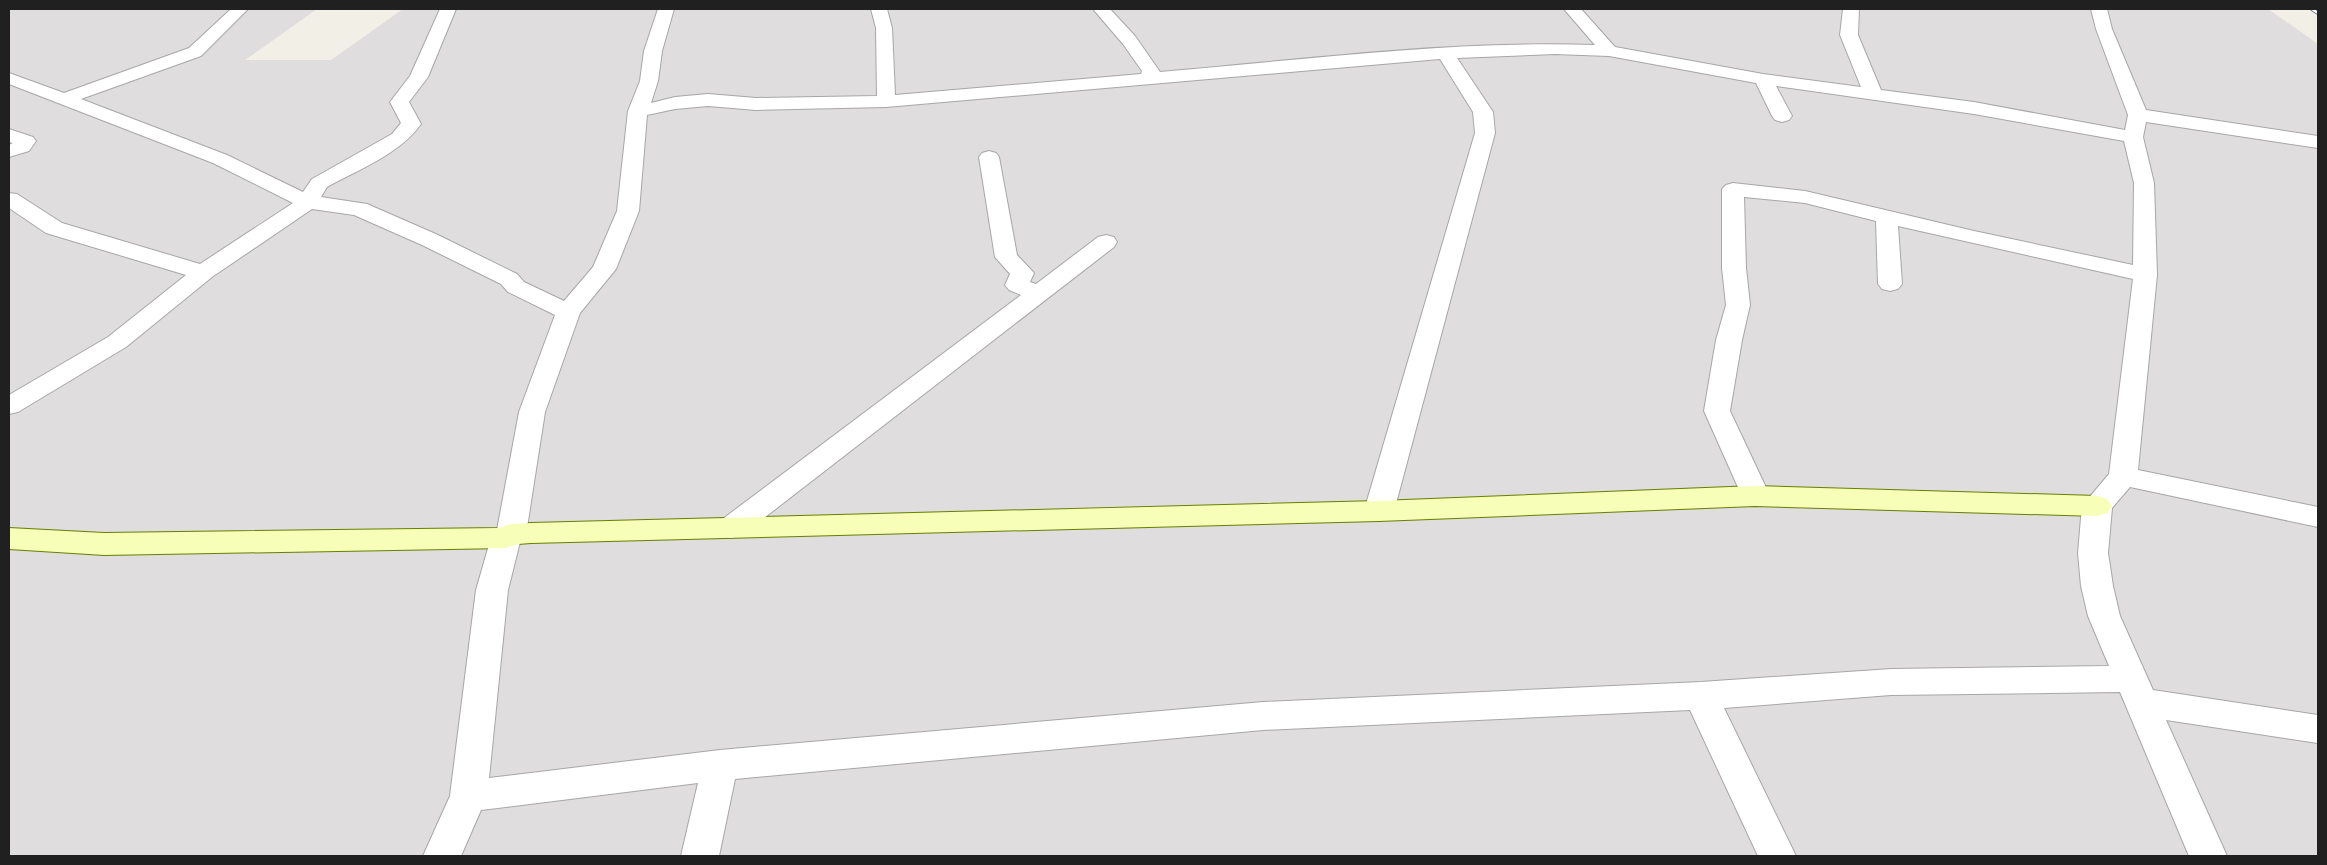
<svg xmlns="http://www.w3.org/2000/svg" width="2327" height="865" viewBox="0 0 2327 865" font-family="'Noto Sans',sans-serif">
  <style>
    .residential { fill: #dfdddd }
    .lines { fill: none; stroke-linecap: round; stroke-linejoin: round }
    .street-casing { stroke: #a7a7a7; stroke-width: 2 }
    .secondary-casing { stroke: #687f00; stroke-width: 2 }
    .street { fill: #fff; fill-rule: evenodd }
    .secondary { fill: #f6feb8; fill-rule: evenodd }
    .rail-casing { stroke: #6e6e6e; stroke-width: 4 }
    .rail { stroke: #fff; stroke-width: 2.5; stroke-dasharray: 8; stroke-linecap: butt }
  </style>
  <rect width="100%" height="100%" fill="#f2efe6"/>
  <path class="residential" d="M9,9H317L245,60H331L403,9H2268L2318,44V856H9Z"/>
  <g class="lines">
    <defs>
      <g id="street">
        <path d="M231,9H248L201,56L81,99L227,155L303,192L312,179L392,134L401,123L390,102L410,76L440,9H456L428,77L409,102L421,124C401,153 358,170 327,187L321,197L367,204L438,235L517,274L524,282L564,301L593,267L617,211L628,111L640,81L644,51L658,9H674L662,51L658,81L651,103L675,97L708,94L756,98L877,96L876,28L871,9H887L892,28L895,95L1141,74L1142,71L1123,44L1093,9H1110L1135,36L1160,72C1304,60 1450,40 1595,45L1564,9H1581L1615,47L1763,74L1861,87L1840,35L1843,9H1859L1858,35L1881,90L1974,102L2125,130L2128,115L2096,29L2091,9H2107L2112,29L2146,110L2318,136V148L2146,122L2143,137L2154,183L2157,275L2138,470L2318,507V527L2130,487L2112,508L2108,553L2113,586L2120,616L2153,690L2318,715V743L2166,720L2227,856H2189L2120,692L1891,695L1724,708L1796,856H1758L1690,710L1263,730L735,779L719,856H681L698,783L481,810L461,856H423L450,796L476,590L491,538L497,530L519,412L555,315L508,292L501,284L422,245L354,215L312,209L212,277L126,347L18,412L9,414V395L108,337L186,275L46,233L9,208V193L17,194L62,223L200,264L293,203L213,163L9,84V73L64,93L189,48ZM1555,54L1609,56L1756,83L1772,116L1775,120L1782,122L1789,120L1792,116L1776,86L1974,114L2124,141L2134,183L2133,265L1974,231L1805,191L1733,183L1726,185L1722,189V268L1726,305L1716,340L1704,411L1745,503L1755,506L1765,503L1770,496L1730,411L1742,340L1750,305L1746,268L1744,197L1805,203L1876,221L1878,284L1882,289L1890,291L1898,289L1902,284L1898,226L2133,279L2109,474L2082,506L2078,553L2081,586L2088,616L2109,666L1891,669L1701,682L1263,702L720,750L489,778L508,590L520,542L526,534L545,412L580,313L616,269L639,211L647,115L675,109L708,106L756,110L886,107L1440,59L1473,112L1475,133L1364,511L1369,518L1379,521L1389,518L1394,511L1495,133L1493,112L1457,58Z"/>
        <path d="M9,129L33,137L36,141L29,151L9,157V145L13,143L9,142Z"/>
        <path d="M989,151L996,153L999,157L1017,255L1034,273L1030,282L1036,284L1098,237L1106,235L1114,237L1117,242L1114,247L742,535L731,538L720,535L716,528L720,521L1021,295L1009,290L1005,285L1010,274L995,257L979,157L982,153Z"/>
      </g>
      <path id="secondary" d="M1755,486L2097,496L2107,499L2112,506L2107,513L2097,516L1755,506L1379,521L531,543L518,544L506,548L104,555L9,549V528L104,533L499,528L511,524L531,523L1379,501Z"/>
    </defs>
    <use href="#street" class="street-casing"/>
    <use href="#secondary" class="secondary-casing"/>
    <use href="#street" class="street"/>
    <use href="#secondary" class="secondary"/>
    <defs>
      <path id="rail" d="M2312,9L2318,13"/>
    </defs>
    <use href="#rail" class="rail-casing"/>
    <use href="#rail" class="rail"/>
  </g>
  <rect width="2327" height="865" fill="none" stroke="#202020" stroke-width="20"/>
</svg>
